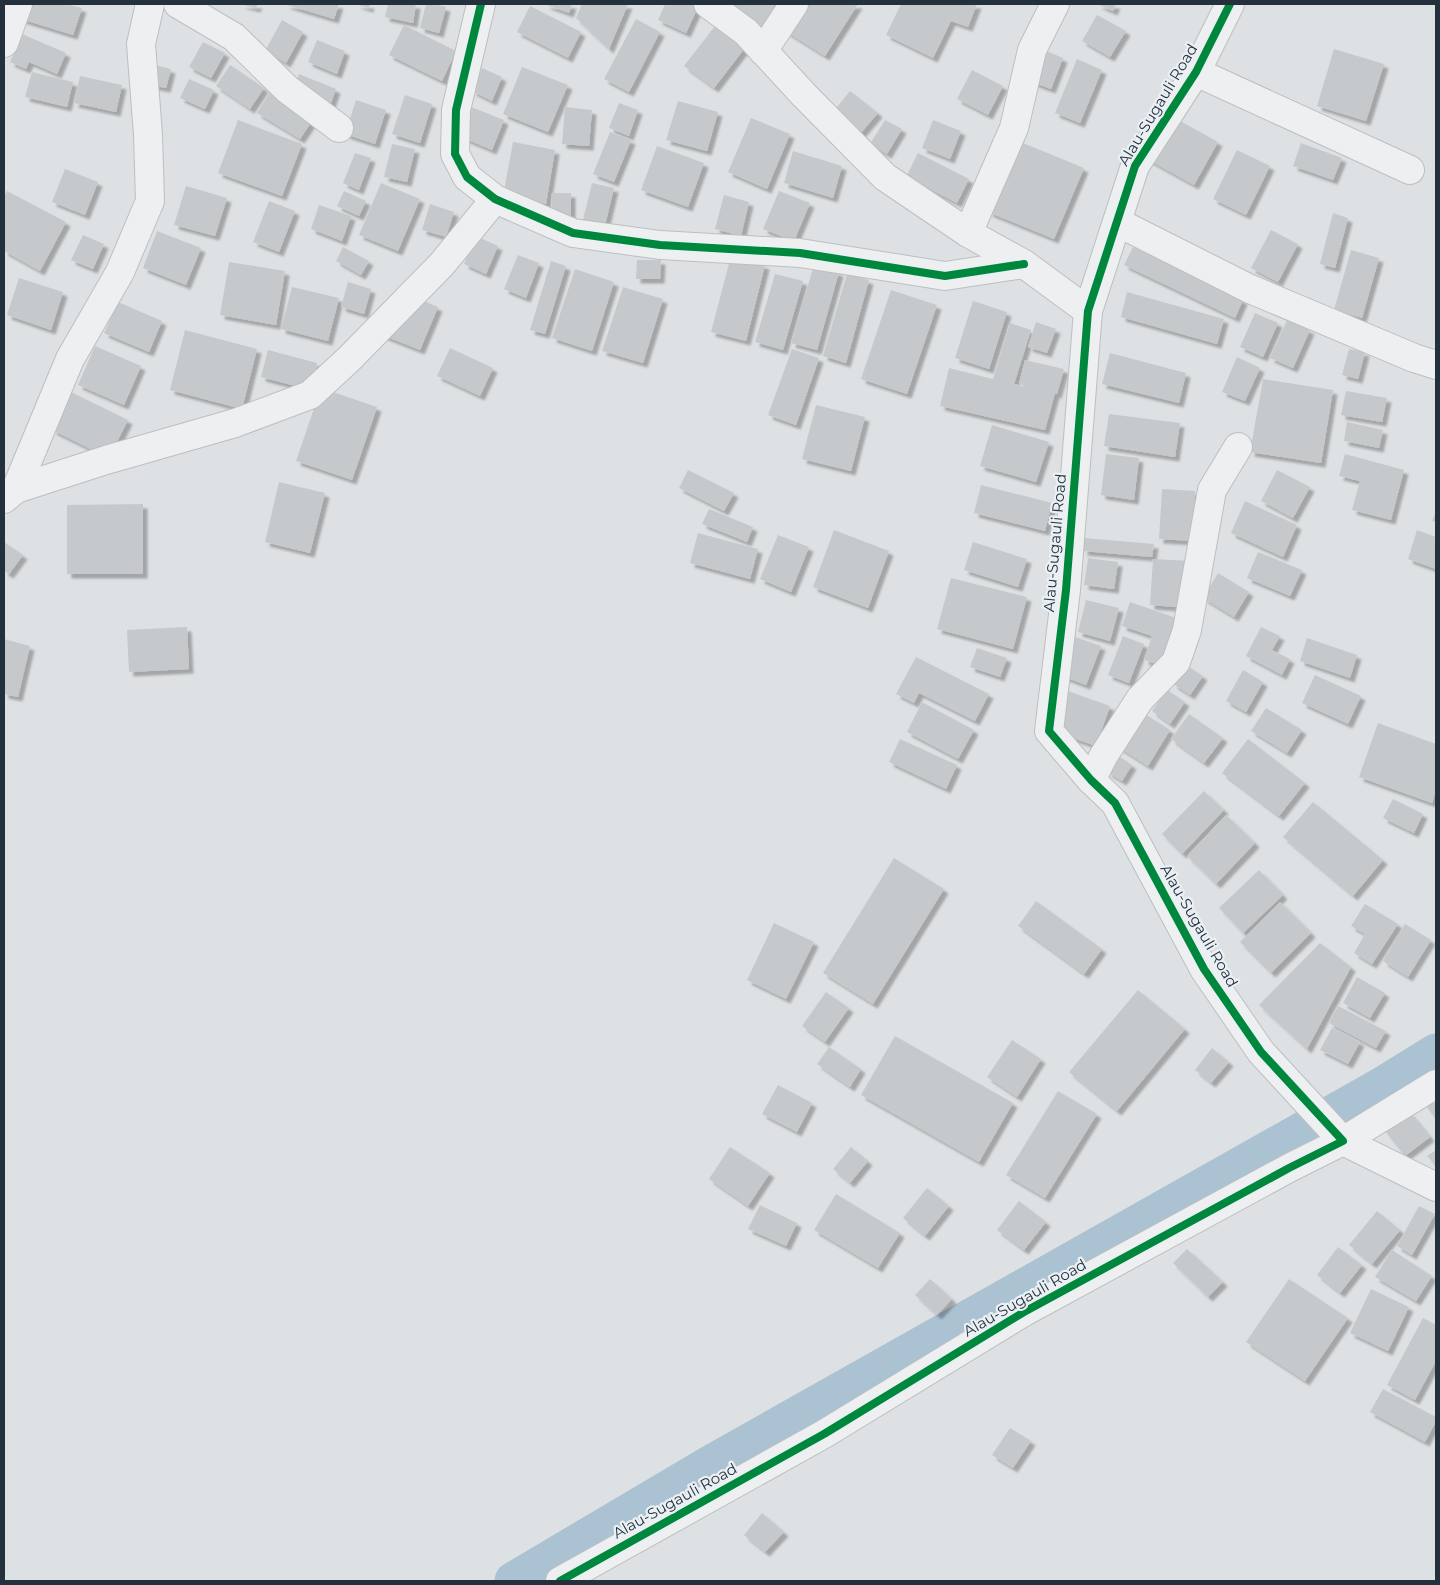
<svg xmlns="http://www.w3.org/2000/svg" width="1440" height="1585" viewBox="0 0 1440 1585" font-family="Montserrat,sans-serif">
  <style>
    .lines { fill: none; stroke-linecap: round; stroke-linejoin: round }
    .canal { stroke: #aac2d1; stroke-width: 39 }
    .building { fill: #c6c9cb; filter: url(#shadow) }
    .street-casing { stroke: #bcbfc1; stroke-width: 30 }
    .street { stroke: #edeff1; stroke-width: 28 }
    .cycleway-casing { stroke: #eaf0f4; stroke-width: 11 }
    .cycleway { stroke: #00873e; stroke-width: 8 }
    .labels { text-anchor: middle; stroke-width: 4.5; stroke-linejoin: round; paint-order: stroke }
    .street-label { font-size: 15px; fill: #24313d; stroke: #eaf0f4 }
  </style>
  <defs>
    <filter id="shadow"><feDropShadow dx="4.5" dy="4.5" stdDeviation="1" flood-color="#0004"/></filter>
  </defs>
  <rect width="100%" height="100%" fill="#dee1e3"/>
  <g class="lines">
    <path class="canal" d="M514,1581L710,1465L1381,1087L1436,1053"/>
  </g>
  <g class="building">
    <path d="M26,4H66L82,8L73,35L21,19Z"/>
    <path d="M240,4H258L256,8Z"/>
    <path d="M284,4H339L334,19Z"/>
    <path d="M355,4H370L369,8Z"/>
    <path d="M388,4H416L413,23L385,17Z"/>
    <path d="M426,4H434L446,7L439,33L420,28Z"/>
    <path d="M544,4H572L569,13Z"/>
    <path d="M582,4H628L609,49L576,18Z"/>
    <path d="M665,4H690L698,7L686,33L658,20Z"/>
    <path d="M726,4H775L779,6L765,28Z"/>
    <path d="M803,4H858L825,56L785,31Z"/>
    <path d="M901,4H977L968,27L951,21L933,58L886,35Z"/>
    <path d="M1097,4H1116L1113,11Z"/>
    <path d="M530,6L581,32L568,58L517,32Z"/>
    <path d="M1097,15L1126,31L1110,57L1082,41Z"/>
    <path d="M636,19L660,32L629,92L604,79Z"/>
    <path d="M282,20L303,32L286,63L265,51Z"/>
    <path d="M404,25L456,51L442,81L389,55Z"/>
    <path d="M715,26L744,49L714,88L684,66Z"/>
    <path d="M22,34L66,53L57,74L29,62L26,69L10,62Z"/>
    <path d="M317,40L345,51L337,74L308,62Z"/>
    <path d="M203,42L225,53L211,78L189,67Z"/>
    <path d="M1039,48L1063,58L1051,89L1027,80Z"/>
    <path d="M1334,49L1384,64L1366,121L1317,106Z"/>
    <path d="M1077,59L1102,70L1080,123L1055,113Z"/>
    <path d="M151,64L171,69L166,88L146,84Z"/>
    <path d="M230,65L264,88L250,109L216,86Z"/>
    <path d="M522,67L568,85L548,132L503,114Z"/>
    <path d="M482,68L502,77L492,101L472,91Z"/>
    <path d="M972,70L1003,86L988,115L957,99Z"/>
    <path d="M32,72L73,82L67,107L25,97Z"/>
    <path d="M299,74L336,89L330,106L292,91Z"/>
    <path d="M80,76L122,85L116,112L74,103Z"/>
    <path d="M189,79L214,90L205,109L180,98Z"/>
    <path d="M850,91L878,113L860,134L833,112Z"/>
    <path d="M270,92L314,118L300,139L257,113Z"/>
    <path d="M405,95L432,104L420,143L392,134Z"/>
    <path d="M356,100L386,110L375,144L345,134Z"/>
    <path d="M678,101L718,112L707,151L666,140Z"/>
    <path d="M619,103L638,110L629,136L609,128Z"/>
    <path d="M471,107L504,120L492,150L459,136Z"/>
    <path d="M565,107L592,110L589,146L562,144Z"/>
    <path d="M1171,116L1218,142L1194,185L1147,159Z"/>
    <path d="M751,118L790,134L767,189L728,172Z"/>
    <path d="M238,120L302,144L282,196L218,173Z"/>
    <path d="M885,120L902,129L887,154L870,144Z"/>
    <path d="M933,120L961,131L950,159L922,148Z"/>
    <path d="M610,132L631,140L614,182L593,174Z"/>
    <path d="M1018,141L1084,168L1054,239L988,212Z"/>
    <path d="M513,142L555,150L546,204L503,196Z"/>
    <path d="M1301,143L1342,158L1333,180L1293,166Z"/>
    <path d="M392,144L415,149L407,182L384,177Z"/>
    <path d="M657,146L704,163L688,207L641,190Z"/>
    <path d="M1237,150L1270,166L1246,215L1213,199Z"/>
    <path d="M793,151L842,166L833,198L784,183Z"/>
    <path d="M355,153L371,158L359,190L343,183Z"/>
    <path d="M918,153L969,179L957,203L906,177Z"/>
    <path d="M65,169L98,182L85,215L52,202Z"/>
    <path d="M381,183L420,199L398,251L359,235Z"/>
    <path d="M592,183L614,188L605,225L583,220Z"/>
    <path d="M186,186L227,198L215,236L174,225Z"/>
    <path d="M7,191L66,222L40,271L4,251V196Z"/>
    <path d="M344,191L366,201L359,216L337,206Z"/>
    <path d="M779,191L810,203L794,241L763,229Z"/>
    <path d="M552,193H571V218H551Z"/>
    <path d="M724,195L749,202L741,236L715,229Z"/>
    <path d="M269,201L295,211L279,252L253,242Z"/>
    <path d="M430,204L454,212L446,237L422,230Z"/>
    <path d="M319,205L351,216L342,241L311,229Z"/>
    <path d="M1333,213L1348,218L1335,268L1320,264Z"/>
    <path d="M1271,230L1298,244L1278,282L1251,268Z"/>
    <path d="M157,231L201,248L186,285L143,268Z"/>
    <path d="M83,235L104,244L93,269L71,260Z"/>
    <path d="M476,236L498,246L486,274L464,264Z"/>
    <path d="M343,247L369,261L361,275L336,261Z"/>
    <path d="M1133,247L1243,300L1235,318L1124,265Z"/>
    <path d="M1351,250L1379,258L1362,318L1334,310Z"/>
    <path d="M518,255L539,263L526,298L504,289Z"/>
    <path d="M731,256L765,265L746,341L711,332Z"/>
    <path d="M637,260H661L660,279H636Z"/>
    <path d="M551,261L566,266L545,334L530,330Z"/>
    <path d="M229,262L285,271L276,325L220,315Z"/>
    <path d="M814,265L839,272L817,350L791,343Z"/>
    <path d="M575,269L614,282L592,351L552,338Z"/>
    <path d="M775,274L803,281L783,350L755,342Z"/>
    <path d="M847,274L869,280L846,363L823,356Z"/>
    <path d="M19,278L63,292L51,330L7,315Z"/>
    <path d="M348,282L371,289L364,314L341,307Z"/>
    <path d="M292,287L339,298L328,341L281,329Z"/>
    <path d="M623,287L663,299L643,363L602,351Z"/>
    <path d="M891,290L937,305L907,394L861,379Z"/>
    <path d="M400,291L438,307L420,350L382,335Z"/>
    <path d="M1127,292L1224,319L1217,344L1121,317Z"/>
    <path d="M973,301L1007,312L989,369L955,358Z"/>
    <path d="M118,302L162,321L149,352L104,333Z"/>
    <path d="M1255,313L1278,323L1263,357L1240,347Z"/>
    <path d="M1287,320L1310,330L1293,368L1270,358Z"/>
    <path d="M1036,322L1056,329L1047,353L1028,347Z"/>
    <path d="M1010,323L1031,330L1014,384L1040,390L1019,384L1025,360L1064,369L1057,394L1055,393L1045,430L940,406L949,368L993,379Z"/>
    <path d="M185,330L257,349L242,409L170,390Z"/>
    <path d="M95,346L141,366L124,405L78,385Z"/>
    <path d="M450,348L493,368L480,396L437,376Z"/>
    <path d="M792,349L819,358L796,425L768,415Z"/>
    <path d="M1349,349L1365,352L1358,379L1342,375Z"/>
    <path d="M268,350L317,363L311,390L261,377Z"/>
    <path d="M1110,353L1186,373L1179,403L1102,384Z"/>
    <path d="M1237,357L1260,368L1245,401L1222,392Z"/>
    <path d="M1263,379L1333,390L1321,463L1250,452Z"/>
    <path d="M321,388L377,407L352,480L296,461Z"/>
    <path d="M1346,391L1387,398L1382,422L1341,415Z"/>
    <path d="M71,392L128,420L109,458L52,430Z"/>
    <path d="M816,405L865,417L851,471L802,459Z"/>
    <path d="M1109,414L1180,423L1175,457L1104,446Z"/>
    <path d="M1347,422L1383,430L1379,448L1344,441Z"/>
    <path d="M992,425L1049,442L1036,482L980,466Z"/>
    <path d="M1106,454L1139,458L1134,500L1101,495Z"/>
    <path d="M1345,454L1404,470L1391,520L1352,510L1360,481L1339,476Z"/>
    <path d="M688,470L734,493L724,511L679,488Z"/>
    <path d="M1277,470L1310,487L1293,518L1261,501Z"/>
    <path d="M279,482L325,493L310,553L265,542Z"/>
    <path d="M981,485L1052,503L1045,531L974,513Z"/>
    <path d="M1162,489L1195,491L1193,541L1159,539Z"/>
    <path d="M1245,501L1297,525L1283,557L1231,533Z"/>
    <path d="M143,504V574H67V505Z"/>
    <path d="M709,509L753,527L747,542L702,524Z"/>
    <path d="M1436,511V522L1432,521Z"/>
    <path d="M834,530L889,551L868,608L813,587Z"/>
    <path d="M1417,530L1436,537V569L1408,559Z"/>
    <path d="M698,533L758,549L750,579L690,563Z"/>
    <path d="M778,535L809,547L791,592L760,579Z"/>
    <path d="M1084,538L1154,544L1152,557L1083,551Z"/>
    <path d="M4,542L23,555L9,574L4,571Z"/>
    <path d="M973,542L1027,559L1018,587L964,570Z"/>
    <path d="M1258,552L1302,570L1290,596L1247,578Z"/>
    <path d="M1088,558L1118,562L1114,589L1084,585Z"/>
    <path d="M1153,559L1191,561L1188,608L1150,605Z"/>
    <path d="M1218,573L1249,592L1234,617L1203,598Z"/>
    <path d="M951,578L1027,597L1013,649L937,629Z"/>
    <path d="M1086,600L1119,608L1110,641L1078,632Z"/>
    <path d="M1130,602L1182,620L1166,667L1144,660L1152,636L1122,626Z"/>
    <path d="M187,627L189,669L129,672L127,630Z"/>
    <path d="M1261,627L1280,636L1272,650L1290,659L1282,675L1246,656Z"/>
    <path d="M1123,636L1144,644L1129,683L1108,675Z"/>
    <path d="M1075,637L1101,646L1086,685L1062,676Z"/>
    <path d="M1307,638L1357,655L1350,678L1300,661Z"/>
    <path d="M4,639L30,646L18,697L4,694Z"/>
    <path d="M977,648L1007,658L1000,677L970,667Z"/>
    <path d="M916,657L989,694L975,721L919,693L914,703L896,694Z"/>
    <path d="M1186,665L1203,676L1190,695L1173,684Z"/>
    <path d="M1243,670L1263,682L1246,712L1226,701Z"/>
    <path d="M1315,675L1361,696L1348,724L1302,703Z"/>
    <path d="M1167,690L1185,702L1170,724L1152,711Z"/>
    <path d="M1068,691L1110,706L1096,746L1053,731Z"/>
    <path d="M922,702L974,730L958,759L907,732Z"/>
    <path d="M1266,708L1302,730L1287,753L1251,731Z"/>
    <path d="M1140,711L1170,730L1148,766L1118,747Z"/>
    <path d="M1189,714L1223,738L1204,763L1171,739Z"/>
    <path d="M1378,723L1436,744V790L1432,803L1359,777Z"/>
    <path d="M900,739L957,765L946,789L889,762Z"/>
    <path d="M1248,739L1305,783L1279,816L1222,773Z"/>
    <path d="M1117,755L1132,765L1122,781L1107,772Z"/>
    <path d="M1204,791L1224,810L1182,854L1162,834Z"/>
    <path d="M1393,799L1423,814L1414,833L1383,818Z"/>
    <path d="M1313,802L1383,860L1353,896L1283,837Z"/>
    <path d="M1226,815L1255,843L1216,884L1187,856Z"/>
    <path d="M894,858L944,889L873,1004L823,973Z"/>
    <path d="M1259,870L1283,895L1243,933L1219,908Z"/>
    <path d="M1036,901L1102,949L1084,974L1018,926Z"/>
    <path d="M1280,902L1311,933L1271,973L1240,942Z"/>
    <path d="M1365,904L1398,924L1372,964L1354,953L1365,934L1351,926Z"/>
    <path d="M774,923L814,942L786,999L747,980Z"/>
    <path d="M1405,924L1431,940L1408,977L1383,961Z"/>
    <path d="M1320,943L1351,967L1307,1049L1259,1005Z"/>
    <path d="M1357,977L1385,993L1370,1018L1343,1003Z"/>
    <path d="M1138,990L1185,1029L1117,1111L1069,1072Z"/>
    <path d="M826,992L849,1008L825,1042L802,1026Z"/>
    <path d="M1338,1006L1386,1031L1376,1048L1329,1023Z"/>
    <path d="M1332,1028L1360,1042L1348,1064L1320,1050Z"/>
    <path d="M895,1036L1013,1103L979,1162L861,1095Z"/>
    <path d="M1012,1040L1041,1059L1017,1097L987,1077Z"/>
    <path d="M829,1047L861,1069L850,1087L817,1064Z"/>
    <path d="M1212,1048L1229,1062L1211,1083L1195,1070Z"/>
    <path d="M778,1085L812,1103L797,1132L762,1114Z"/>
    <path d="M1058,1091L1097,1114L1045,1198L1006,1175Z"/>
    <path d="M1436,1098V1119L1426,1106Z"/>
    <path d="M1409,1112L1430,1137L1405,1156L1385,1131Z"/>
    <path d="M730,1147L770,1173L748,1206L709,1179Z"/>
    <path d="M851,1147L868,1161L850,1183L833,1169Z"/>
    <path d="M1436,1150V1166L1427,1156Z"/>
    <path d="M927,1188L949,1206L925,1236L903,1218Z"/>
    <path d="M836,1194L900,1233L878,1268L814,1230Z"/>
    <path d="M1019,1201L1046,1222L1024,1250L997,1230Z"/>
    <path d="M760,1205L797,1223L786,1246L748,1229Z"/>
    <path d="M1419,1206L1435,1214L1412,1255L1397,1246Z"/>
    <path d="M1377,1211L1400,1230L1372,1264L1349,1245Z"/>
    <path d="M1338,1247L1362,1265L1340,1293L1317,1275Z"/>
    <path d="M1187,1249L1223,1282L1208,1297L1173,1263Z"/>
    <path d="M1392,1250L1432,1276L1416,1301L1375,1277Z"/>
    <path d="M930,1279L952,1299L937,1315L915,1295Z"/>
    <path d="M1289,1279L1348,1318L1305,1381L1246,1342Z"/>
    <path d="M1371,1289L1409,1307L1388,1351L1350,1333Z"/>
    <path d="M1423,1318L1436,1325V1361L1415,1400L1387,1385Z"/>
    <path d="M1383,1389L1436,1417V1421L1425,1442L1370,1412Z"/>
    <path d="M1010,1428L1031,1441L1013,1468L992,1455Z"/>
    <path d="M762,1513L784,1532L765,1552L744,1535Z"/>
  </g>
  <g class="lines">
    <defs>
      <g id="street">
        <path d="M178,4L234,37L287,89L339,128"/>
        <path d="M481,4L456,110L455,154L467,177L495,199L573,233L660,245L800,253L945,276L1024,264"/>
        <path d="M708,4L746,32L804,95L885,177L968,233L1024,264L1088,311"/>
        <path d="M4,43L18,4"/>
        <path d="M763,51L794,4"/>
        <path d="M1196,72L1410,170"/>
        <path d="M1117,222L1250,289L1414,358L1436,365"/>
        <path d="M968,233L1014,128L1032,50L1055,4"/>
        <path d="M16,489L70,359L120,272L150,201L148,135L141,44L150,4"/>
        <path d="M4,499L16,489L106,460L235,423L310,395L349,359L442,264L495,199"/>
        <path d="M1091,780L1104,755L1140,699L1176,662L1187,630L1212,490L1238,447"/>
        <path d="M1343,1141L1436,1084"/>
        <path d="M1343,1141L1436,1187"/>
        <path d="M560,1581L824,1434L1024,1312L1289,1168L1343,1141L1261,1052L1204,969L1115,803L1091,780L1049,731L1066,590L1088,311L1135,166L1196,72L1230,4"/>
      </g>
    </defs>
    <use href="#street" class="street-casing"/>
    <use href="#street" class="street"/>
    <defs>
      <g id="cycleway">
        <path d="M481,4L456,110L455,154L467,177L495,199L573,233L660,245L800,253L945,276L1024,264"/>
        <path d="M560,1581L824,1434L1024,1312L1289,1168L1343,1141L1261,1052L1204,969L1115,803L1091,780L1049,731L1066,590L1088,311L1135,166L1196,72L1230,4"/>
      </g>
    </defs>
    <use href="#cycleway" class="cycleway-casing"/>
    <use href="#cycleway" class="cycleway"/>
  </g>
  <g class="labels">
    <g class="street-label">
      <text transform="translate(1158 105) rotate(-59)" y="5">Alau-Sugauli Road</text>
      <text transform="translate(1055 543) rotate(-85)" y="5">Alau-Sugauli Road</text>
      <text transform="translate(1199 926) rotate(60)" y="5">Alau-Sugauli Road</text>
      <text transform="translate(1025 1298) rotate(-30)" y="5">Alau-Sugauli Road</text>
      <text transform="translate(675 1501) rotate(-29)" y="5">Alau-Sugauli Road</text>
    </g>
  </g>
  <rect width="1440" height="1585" fill="none" stroke="#24313d" stroke-width="10"/>
</svg>
